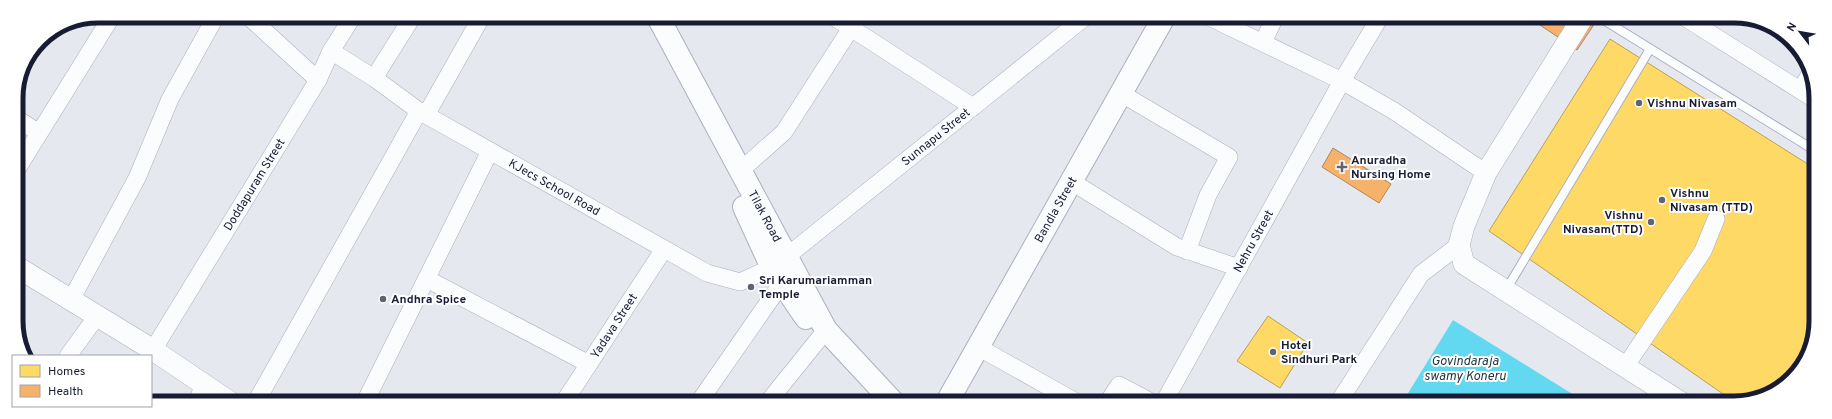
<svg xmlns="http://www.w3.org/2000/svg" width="1832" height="419" viewBox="0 0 1832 419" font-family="Overpass,sans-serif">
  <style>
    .water { fill: #62d9f0 }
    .homes { fill: #ffd966; stroke: #b9a057 }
    .health { fill: #f6b26b; stroke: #b3855a }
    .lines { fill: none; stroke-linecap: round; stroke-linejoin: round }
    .service-casing { stroke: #abafbe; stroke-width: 10 }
    .minor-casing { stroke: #abafbe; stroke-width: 18 }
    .tertiary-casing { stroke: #abafbe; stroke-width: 22 }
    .secondary-casing { stroke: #abafbe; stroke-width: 24 }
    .primary-casing { stroke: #abafbe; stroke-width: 24 }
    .service { stroke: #fbfcfd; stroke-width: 8 }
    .minor { stroke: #fbfcfd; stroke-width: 17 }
    .tertiary { stroke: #fbfcfd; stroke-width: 21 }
    .secondary { stroke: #fbfcfd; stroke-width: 22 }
    .primary { stroke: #fbfcfd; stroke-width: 22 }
    .poi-dot { fill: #5f6376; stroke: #fff; stroke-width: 1.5 }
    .labels { text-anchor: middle; stroke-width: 4; stroke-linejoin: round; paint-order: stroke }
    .poi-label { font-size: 12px; font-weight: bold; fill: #171c34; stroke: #fff; text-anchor: start }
    .street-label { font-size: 12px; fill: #171c34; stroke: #fff }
    .water-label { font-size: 13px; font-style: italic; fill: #20393f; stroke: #fff }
    .rim { fill: none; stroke: #171c34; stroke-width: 5 }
  </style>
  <rect width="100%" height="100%" fill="#e6e8f0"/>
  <path class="water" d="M1453,320L1587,403H1402Z"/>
  <g class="homes">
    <path d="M1610,39L1814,168V337L1788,383L1736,403L1489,231Z"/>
    <path d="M1268,316L1308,343L1280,388L1237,361Z"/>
  </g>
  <g class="health">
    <path d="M1545,17H1599L1577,50L1540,25Z"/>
    <path d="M1333,148L1391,184L1379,203L1322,167Z"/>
    <path d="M321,395L332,402H317Z"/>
  </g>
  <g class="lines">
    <defs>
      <g id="service">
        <path d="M1599,17L1814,150"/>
        <path d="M1506,290L1650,49"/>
      </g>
      <g id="minor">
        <path d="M248,16L318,80"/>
        <path d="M834,17L973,107"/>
        <path d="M1209,17L1342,81L1394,111L1486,173"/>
        <path d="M1684,17L1814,99"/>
        <path d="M1263,42L1275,17"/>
        <path id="s1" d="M331,51L374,78L419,111L707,273L740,282L782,263"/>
        <path d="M374,78L413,16"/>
        <path d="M1801,90L1810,74"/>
        <path d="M1122,94L1229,157L1208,195L1187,251"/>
        <path d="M426,115L482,16"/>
        <path d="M16,118L39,133"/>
        <path d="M17,169L112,16"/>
        <path d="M740,171L784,132L858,17"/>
        <path d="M1072,182L1177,247L1239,268"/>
        <path id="s2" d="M786,257L1085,17"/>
        <path d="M427,279L589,364"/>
        <path d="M71,300L137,178L170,99L216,16"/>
        <path d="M978,347L1076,402"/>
        <path id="s3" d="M153,350L318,80L331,51L353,16"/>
        <path d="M68,356L97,316"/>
        <path d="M1625,367L1703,251L1716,219"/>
        <path d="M197,402L204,384"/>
        <path d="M256,402L419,111"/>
        <path d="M365,402L490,151"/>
        <path id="s4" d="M564,402L664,249"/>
        <path d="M699,402L788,274"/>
        <path d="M768,402L826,330"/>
        <path d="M1108,402L1119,385L1151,402"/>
        <path id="s5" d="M1164,402L1342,81L1380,17"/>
        <path d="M1338,403L1421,274L1459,245"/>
      </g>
      <g id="tertiary">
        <path d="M1583,17L1486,173L1464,226L1459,245L1464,264L1682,403"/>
        <path d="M17,267L153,350L230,402"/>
      </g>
      <g id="secondary">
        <path id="s6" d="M658,17L826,330L893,402"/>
        <path d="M744,207L772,268L806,318"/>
      </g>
      <g id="primary">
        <path id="s7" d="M947,402L1164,17"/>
      </g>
    </defs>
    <use href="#service" class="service-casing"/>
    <use href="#minor" class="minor-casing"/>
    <use href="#tertiary" class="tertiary-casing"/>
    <use href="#secondary" class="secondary-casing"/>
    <use href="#primary" class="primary-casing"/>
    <use href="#service" class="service"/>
    <use href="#minor" class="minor"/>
    <use href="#tertiary" class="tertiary"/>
    <use href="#secondary" class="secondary"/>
    <use href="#primary" class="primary"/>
  </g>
  <g class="poi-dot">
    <circle cx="1639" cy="103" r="4"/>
    <path d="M1340 161h4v4h4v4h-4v4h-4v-4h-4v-4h4z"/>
    <circle cx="1662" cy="200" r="4"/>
    <circle cx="1651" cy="222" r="4"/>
    <circle cx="751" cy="287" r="4"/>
    <circle cx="383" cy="299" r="4"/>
    <circle cx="1273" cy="352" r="4"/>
  </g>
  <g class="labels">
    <g class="poi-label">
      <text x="1647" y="107">Vishnu Nivasam</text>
      <text x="1351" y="164">Anuradha<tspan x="1351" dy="14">Nursing Home</tspan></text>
      <text x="1670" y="197">Vishnu<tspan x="1670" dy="14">Nivasam (TTD)</tspan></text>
      <text x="1643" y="219" text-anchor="end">Vishnu<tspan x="1643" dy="14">Nivasam(TTD)</tspan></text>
      <text x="759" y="284">Sri Karumariamman<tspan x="759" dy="14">Temple</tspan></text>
      <text x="391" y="303">Andhra Spice</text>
      <text x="1281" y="349">Hotel<tspan x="1281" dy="14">Sindhuri Park</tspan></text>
    </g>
    <g class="street-label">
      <text dy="4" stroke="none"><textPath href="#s2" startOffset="192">Sunnapu Street</textPath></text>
      <text dy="4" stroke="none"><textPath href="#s3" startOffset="194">Doddapuram Street</textPath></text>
      <text dy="4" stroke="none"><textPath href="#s1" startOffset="262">KJecs School Road</textPath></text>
      <text dy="4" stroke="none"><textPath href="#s7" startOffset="221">Bandla Street</textPath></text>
      <text dy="4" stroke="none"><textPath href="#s6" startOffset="226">Tilak Road</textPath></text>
      <text dy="4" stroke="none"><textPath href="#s5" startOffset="184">Nehru Street</textPath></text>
      <text dy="4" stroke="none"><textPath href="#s4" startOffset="91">Yadava Street</textPath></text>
    </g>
    <g class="water-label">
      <text x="1465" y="365">Govindaraja<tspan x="1465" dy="15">swamy Koneru</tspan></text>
    </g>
  </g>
  <path d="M0 0H1832V419H0ZM98 23H1734A75 75 0 0 1 1809 98V321A75 75 0 0 1 1734 396H98A75 75 0 0 1 23 321V98A75 75 0 0 1 98 23Z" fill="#fff" fill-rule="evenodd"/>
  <path class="rim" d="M98 23H1734A75 75 0 0 1 1809 98V321A75 75 0 0 1 1734 396H98A75 75 0 0 1 23 321V98A75 75 0 0 1 98 23Z"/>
  <rect x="12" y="355" width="140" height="52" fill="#ffffff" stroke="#a2a4ae"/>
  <rect x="20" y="365" width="20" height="12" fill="#ffd966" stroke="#a2a4ae"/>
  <text x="48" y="375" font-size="12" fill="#171c34">Homes</text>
  <rect x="20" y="385" width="20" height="12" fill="#f6b26b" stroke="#a2a4ae"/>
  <text x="48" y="395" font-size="12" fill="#171c34">Health</text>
  <g transform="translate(1800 32) rotate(301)" stroke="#ffffff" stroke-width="3" paint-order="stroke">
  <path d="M0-3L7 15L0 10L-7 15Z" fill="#171c34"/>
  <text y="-6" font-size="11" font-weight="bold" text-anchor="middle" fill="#171c34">N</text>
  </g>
</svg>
